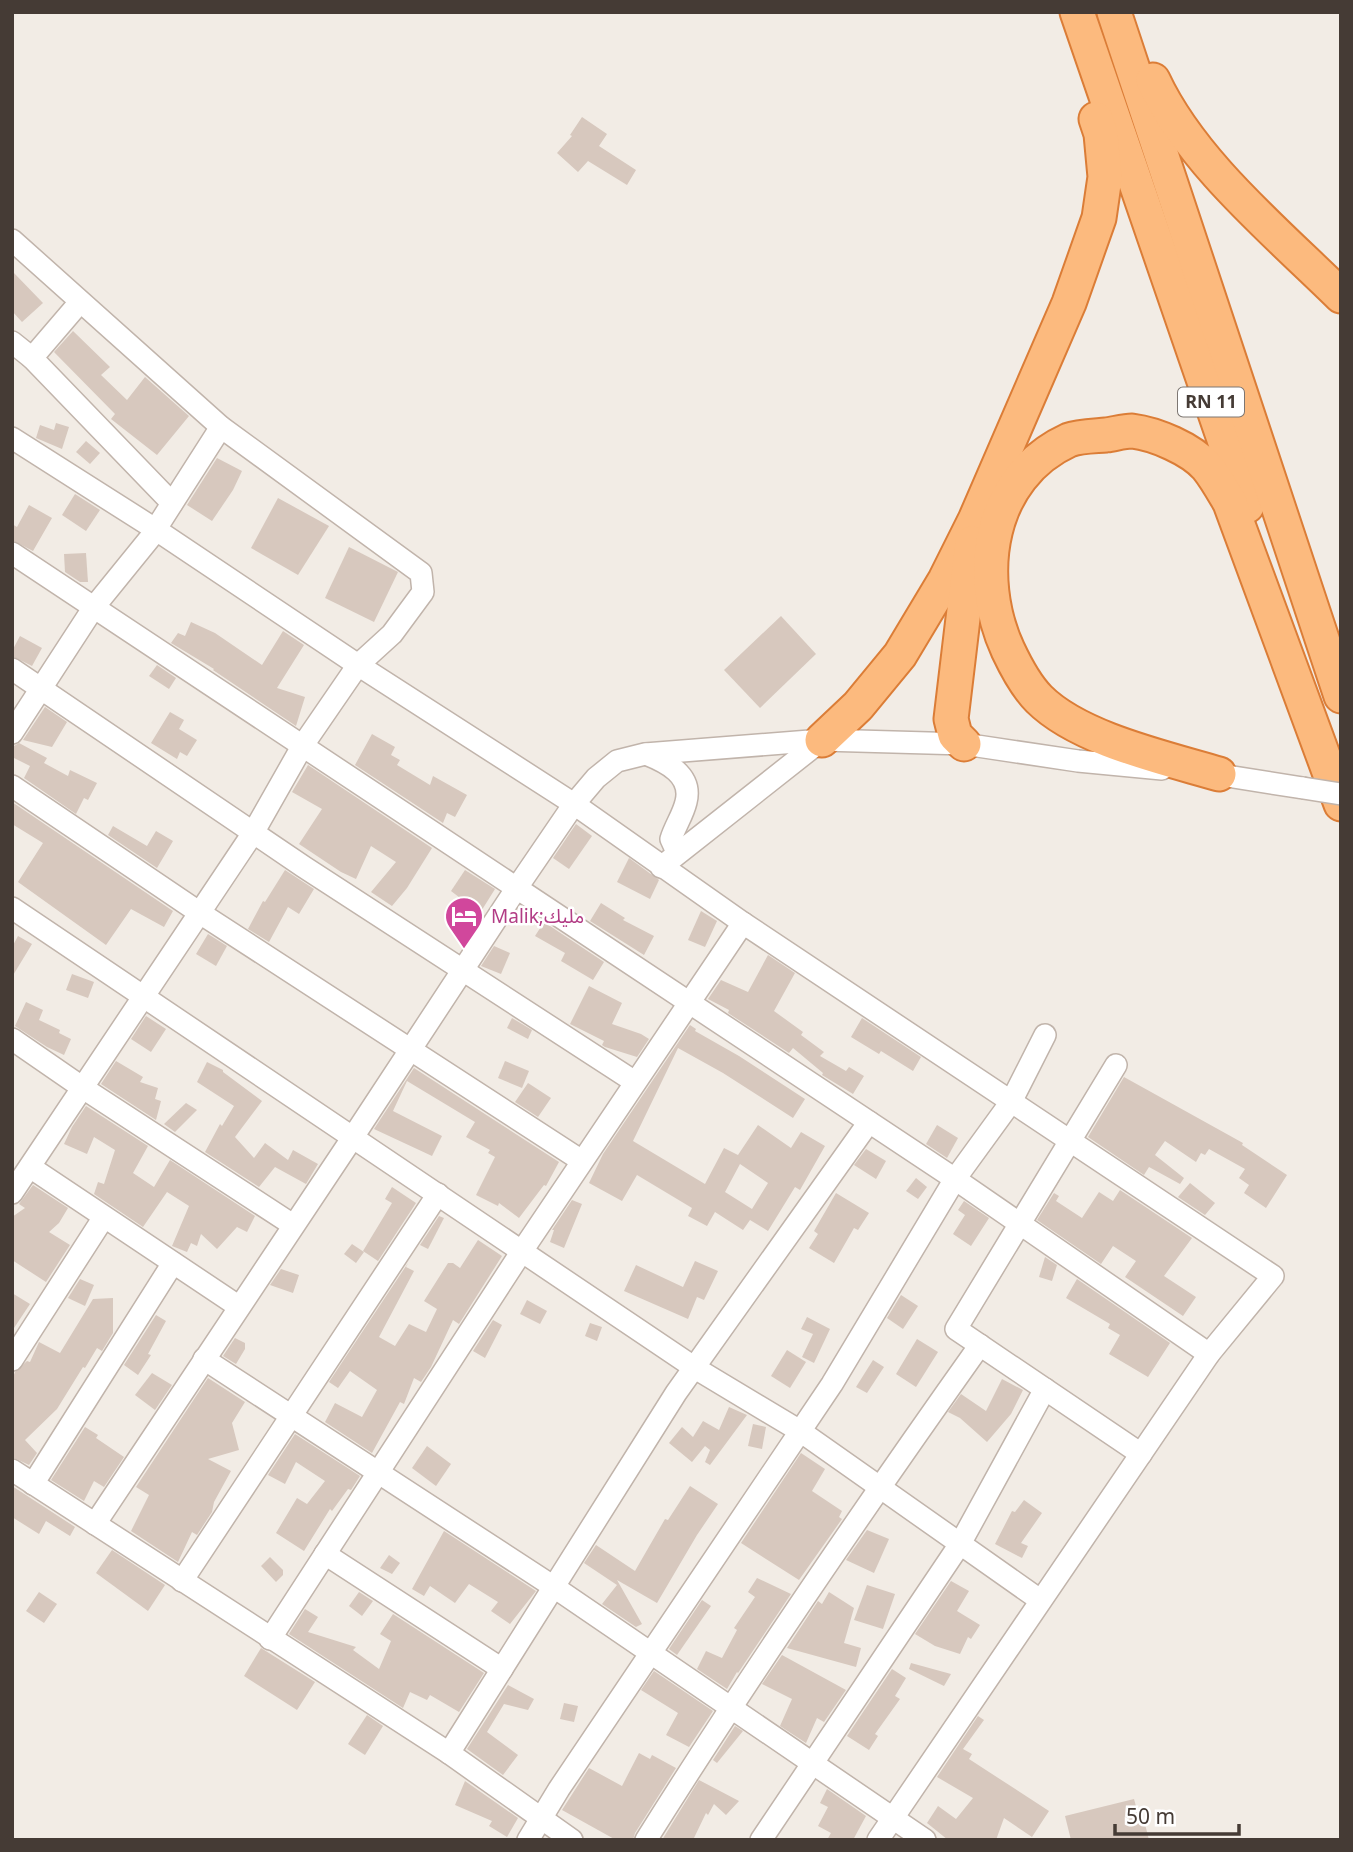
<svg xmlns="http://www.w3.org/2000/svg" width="1353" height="1852" viewBox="0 0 1353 1852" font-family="'Noto Sans','Noto Sans Arabic',sans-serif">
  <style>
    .building { fill: #d7c8be; fill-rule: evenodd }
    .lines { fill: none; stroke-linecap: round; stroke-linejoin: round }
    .minor-casing { stroke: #c1b4ab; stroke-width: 24 }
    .trunk-casing { stroke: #db7d37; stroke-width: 37 }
    .minor { stroke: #fff; stroke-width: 21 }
    .trunk { stroke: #fcba7e; stroke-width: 33 }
    .minor-bridge-casing { stroke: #c1b4ab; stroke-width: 24; stroke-linecap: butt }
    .minor-bridge { stroke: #fff; stroke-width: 21 }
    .labels { text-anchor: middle; stroke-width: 5; stroke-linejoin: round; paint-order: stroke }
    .shield { fill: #fff; stroke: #7d7672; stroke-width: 2 }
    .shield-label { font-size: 18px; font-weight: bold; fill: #453b35 }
    .hotel-label { font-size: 19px; fill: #b23c85; stroke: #fff; text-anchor: start }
  </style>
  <rect width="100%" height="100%" fill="#f2ece5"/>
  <g class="building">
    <path d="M582,117L607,134L599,146L636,170L627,185L588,161L578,172L557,153L572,136L570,135Z"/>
    <path d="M12,271L43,303L22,322L12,311Z"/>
    <path d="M73,331L110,367L101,375L127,400L145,377L189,416L157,455L111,419L115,414L54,352Z"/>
    <path d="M56,423L69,427L62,449L36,438L40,425L54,430Z"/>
    <path d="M86,441L100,453L90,464L76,452Z"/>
    <path d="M217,458L242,471L233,490L212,521L187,505Z"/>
    <path d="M75,494L100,510L86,531L62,515Z"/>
    <path d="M278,498L329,526L298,575L251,548Z"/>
    <path d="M29,505L52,518L33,551L12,540V524L17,527Z"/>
    <path d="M349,547L398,572L374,622L325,598Z"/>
    <path d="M86,553L88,582H80L65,572L64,554Z"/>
    <path d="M781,616L816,654L760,708L724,670Z"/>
    <path d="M191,622L215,633L262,665L283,631L304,645L277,688L305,697L296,726L213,670L214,669L171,643L178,633L185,636Z"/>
    <path d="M20,636L42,648L32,666L12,656V651Z"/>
    <path d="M157,665L176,678L169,689L149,676Z"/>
    <path d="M45,707L67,722L52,747L23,740Z"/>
    <path d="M170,712L184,720L179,729L197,740L187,756L180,752L177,759L151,743Z"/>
    <path d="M372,734L395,747L391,755L400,760L397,765L430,785L433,776L467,795L455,817L447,813L443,823L355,765Z"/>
    <path d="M19,743L47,758L44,763L68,776L70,770L97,783L88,800L84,798L76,814L24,778L30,766L12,757L14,746Z"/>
    <path d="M308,765L432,848L407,888L392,906L371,892L396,862L371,846L356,879L341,872L299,844L322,809L292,792Z"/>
    <path d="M12,802L173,911L164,927L131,909L106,945L18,882L43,843L12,824Z"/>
    <path d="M576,824L592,836L569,869L553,858Z"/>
    <path d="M113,826L147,846L156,831L173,841L157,868L108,835Z"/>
    <path d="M629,858L659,880L650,899L617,882Z"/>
    <path d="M285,870L314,889L299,914L288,907L269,942L248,929L263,901L265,902Z"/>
    <path d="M465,870L495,889L480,913L451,891Z"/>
    <path d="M601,903L625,918L623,920L654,936L644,955L590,921Z"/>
    <path d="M701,911L717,921L705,947L688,940Z"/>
    <path d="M544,922L604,962L593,980L561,961L565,953L535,936Z"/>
    <path d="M208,934L227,946L216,966L196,954Z"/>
    <path d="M18,936L32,944L12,977V947Z"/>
    <path d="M494,946L510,953L501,974L481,966Z"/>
    <path d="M768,955L795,973L774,1011L803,1032L801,1035L824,1052L820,1056L846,1071L849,1067L864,1076L853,1094L822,1075L823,1073L793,1048L789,1053L728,1013L729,1010L708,999L721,980L748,992Z"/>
    <path d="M72,974L94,982L88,998L66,990Z"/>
    <path d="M589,986L622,1003L612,1024L641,1034L649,1039L637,1057L605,1047L602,1045L604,1041L570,1024Z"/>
    <path d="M26,1002L43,1010L39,1020L60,1030L59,1033L71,1039L64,1055L47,1047L15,1026Z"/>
    <path d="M146,1016L166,1029L151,1052L131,1039Z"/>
    <path d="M512,1018L532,1030L528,1039L507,1028Z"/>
    <path d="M862,1018L921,1057L913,1071L881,1051L879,1054L851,1037Z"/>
    <path d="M690,1025L696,1029L695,1031L739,1056L805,1099L793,1118L723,1073L678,1048L633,1141L705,1184L724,1148L738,1155L758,1125L791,1148L801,1132L825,1146L800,1190L795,1187L768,1231L750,1220L743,1230L715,1212L707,1226L688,1216L692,1208L637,1175L622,1201L589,1183L603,1154ZM740,1164L768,1183L752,1209L725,1192Z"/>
    <path d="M116,1061L143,1077L140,1082L158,1088L155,1099L161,1101L156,1120L101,1084Z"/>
    <path d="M505,1061L529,1071L522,1088L498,1078Z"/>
    <path d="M207,1062L223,1070V1072L262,1101L235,1137L254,1158L265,1143L288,1160L293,1150L318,1164L306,1184L275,1167L259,1187L205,1152L220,1124L222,1126L234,1106L197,1082Z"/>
    <path d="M414,1068L559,1162L546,1186L544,1185L519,1218L499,1203L498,1206L476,1195L495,1157L488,1153L490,1150L466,1137L475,1122L407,1081L393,1111L442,1136L432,1156L374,1129Z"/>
    <path d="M1124,1077L1243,1143L1242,1145L1287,1175L1266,1208L1244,1193L1249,1185L1239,1178L1245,1169L1209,1149L1205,1155L1201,1153L1196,1162L1165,1141L1155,1155L1184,1178L1180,1184L1149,1167L1144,1175L1088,1137Z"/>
    <path d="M528,1083L551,1098L538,1117L515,1102Z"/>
    <path d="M186,1103L197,1110L175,1132L164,1124Z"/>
    <path d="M86,1106L148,1146L133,1173L154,1187L170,1160L255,1216L247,1232L237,1227L217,1249L201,1234L197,1246L191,1243L187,1252L172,1246L189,1206L167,1192L143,1227L94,1194L98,1182L104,1184L115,1150L94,1137L87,1154L64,1144L72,1127Z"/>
    <path d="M937,1125L958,1138L947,1158L926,1144Z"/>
    <path d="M866,1149L886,1161L876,1179L854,1165Z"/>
    <path d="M916,1178L927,1187L918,1199L906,1191Z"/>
    <path d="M1190,1183L1215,1203L1205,1215L1178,1197Z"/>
    <path d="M33,1185L68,1208L59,1223L49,1232L70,1245L46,1282L12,1260V1217L25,1208L19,1204Z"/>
    <path d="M392,1187L416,1203L378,1261L363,1251L392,1203L385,1199Z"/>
    <path d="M1120,1190L1192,1238L1164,1276L1196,1297L1183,1316L1125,1277L1136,1261L1113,1246L1101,1264L1037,1220L1054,1193L1059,1196L1056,1201L1082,1218L1099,1192L1113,1201Z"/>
    <path d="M836,1193L869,1213L858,1230L854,1228L834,1263L809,1248L818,1234L814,1231Z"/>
    <path d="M572,1200L582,1204L564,1248L550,1242L554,1230H552Z"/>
    <path d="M964,1201L989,1218L971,1246L953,1234L965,1215L958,1210Z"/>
    <path d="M439,1216L444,1218L428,1249L420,1245Z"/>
    <path d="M478,1240L502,1256L459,1324L453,1320L431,1367L421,1382L414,1378L404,1404L400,1402L372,1453L325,1422L335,1403L362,1417L377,1390L350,1371L338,1388L329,1382L408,1263L406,1267L414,1271L379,1337L395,1346L409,1324L426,1332L437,1309L424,1301L448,1263H453L460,1268Z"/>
    <path d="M352,1244L364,1252L356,1263L344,1254Z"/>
    <path d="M1045,1257L1057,1265L1052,1281L1039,1277Z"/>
    <path d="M695,1261L718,1271L704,1300L697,1297L688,1319L624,1291L636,1265L683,1287Z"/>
    <path d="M281,1269L299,1275L293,1293L270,1285Z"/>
    <path d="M80,1279L94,1285L85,1306L68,1298Z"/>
    <path d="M1077,1279L1170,1343L1148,1377L1109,1354L1120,1335L1108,1328L1110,1324L1066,1298Z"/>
    <path d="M12,1293L30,1304L12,1331Z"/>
    <path d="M901,1295L918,1306L903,1329L887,1318Z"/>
    <path d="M113,1298V1333L102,1351L97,1348L85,1368L83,1367L57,1409L25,1440L37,1453L29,1465L12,1457V1380L15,1372L27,1361L30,1362L39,1342L60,1353L93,1299Z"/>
    <path d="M527,1300L547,1311L540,1324L520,1314Z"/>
    <path d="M156,1315L166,1321L148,1354L151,1355L138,1375L124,1365Z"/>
    <path d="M807,1317L830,1329L814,1363L802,1357L813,1334L801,1329Z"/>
    <path d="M493,1320L502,1325L485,1358L473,1351Z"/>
    <path d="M590,1323L602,1327L597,1341L585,1336Z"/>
    <path d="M235,1338L245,1343V1349L236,1364L223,1356Z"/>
    <path d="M917,1339L938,1352L916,1387L896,1374Z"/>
    <path d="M787,1350L806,1362L790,1388L771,1376Z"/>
    <path d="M873,1360L884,1367L867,1393L856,1387Z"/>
    <path d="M152,1373L172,1385L155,1410L135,1395Z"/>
    <path d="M208,1378L245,1402L232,1423L239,1450L208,1459L231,1471L214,1502L212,1512L197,1535L192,1532L178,1562L131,1531L149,1495L136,1487Z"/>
    <path d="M1002,1379L1023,1390L1011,1414L987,1442L960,1418L948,1412L961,1394L986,1411Z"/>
    <path d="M729,1407L747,1415L710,1465L705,1462L710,1450L705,1446L692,1462L669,1443L682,1427L693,1437L703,1421L719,1430Z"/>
    <path d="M753,1424L766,1427L762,1449L748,1446Z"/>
    <path d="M85,1427L98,1435L96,1438L124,1457L104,1487L94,1481L84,1501L51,1480Z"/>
    <path d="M295,1434L360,1476L351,1490L348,1489L332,1511L330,1509L304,1551L276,1533L297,1498L307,1504L325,1481L296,1462L285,1484L268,1475Z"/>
    <path d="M427,1446L451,1464L436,1486L412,1468Z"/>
    <path d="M801,1453L825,1469L812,1491L842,1511L839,1517L842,1519L799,1580L741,1543Z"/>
    <path d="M12,1486L75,1527L70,1536L46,1521L39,1534L12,1517Z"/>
    <path d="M690,1486L718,1504L697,1535L657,1603L617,1580L642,1624L636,1627L602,1604L617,1585L584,1563L596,1545L635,1571L665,1519L668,1520Z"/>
    <path d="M1024,1500L1042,1513L1021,1543L1028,1546L1022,1558L995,1544L1012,1511L1015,1512Z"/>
    <path d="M867,1530L889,1539L874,1573L846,1560Z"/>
    <path d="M444,1531L536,1591L510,1624L491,1611L498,1602L469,1584L455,1603L430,1586L424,1596L412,1589Z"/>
    <path d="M112,1550L165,1585L148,1611L96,1573Z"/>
    <path d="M389,1555L400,1563L392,1574L380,1568Z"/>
    <path d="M270,1557L283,1570V1575L276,1582L261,1566Z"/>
    <path d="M757,1578L791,1594L738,1673L737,1672L727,1689L697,1669L706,1651L722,1658L737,1630L734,1628L755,1597L748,1592Z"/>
    <path d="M951,1581L969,1591L957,1611L980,1625L971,1639L968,1637L960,1654L935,1646L915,1634Z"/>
    <path d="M867,1585L895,1594L883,1629L854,1620Z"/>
    <path d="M39,1592L57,1604L44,1623L26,1611Z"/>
    <path d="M359,1592L373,1601L362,1616L349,1606Z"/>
    <path d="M829,1592L854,1608L844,1643L861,1648L856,1667L787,1648L818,1601L822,1604Z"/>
    <path d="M702,1600L711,1606L677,1655L669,1649Z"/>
    <path d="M305,1609L318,1617L308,1632L356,1647L353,1650L379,1669L391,1641L380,1634L393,1614L484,1673L459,1712L430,1695L427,1700L410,1692L403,1708L289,1634Z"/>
    <path d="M261,1648L315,1682L297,1710L244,1676Z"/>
    <path d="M782,1655L846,1690L824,1722L817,1718L806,1743L780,1726L792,1699L762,1684Z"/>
    <path d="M911,1663L951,1674L944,1686L909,1669Z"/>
    <path d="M892,1669L906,1678L895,1696L900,1699L875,1734L878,1736L869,1750L847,1736Z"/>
    <path d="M654,1671L713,1711L689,1747L666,1735L678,1713L641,1690Z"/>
    <path d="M508,1685L534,1699L528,1710L504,1704L487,1732L518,1755L503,1775L467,1749Z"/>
    <path d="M564,1703L578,1706L574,1722L560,1719Z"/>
    <path d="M367,1715L383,1726L365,1755L348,1744Z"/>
    <path d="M978,1716L984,1720L963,1749L972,1754L969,1759L1049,1811L1032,1837L1004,1818L996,1840H948L927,1823L938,1806L956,1819L973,1798L937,1777Z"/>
    <path d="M735,1726L743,1731L717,1763L713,1760Z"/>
    <path d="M639,1753L650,1759L652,1755L676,1768L635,1833L633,1840H616L562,1810L589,1768L622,1786Z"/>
    <path d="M699,1780L739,1801L726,1815L714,1804L708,1815L706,1813L693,1840H662Z"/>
    <path d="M465,1781L518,1818L507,1837L489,1826L492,1821L455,1805Z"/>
    <path d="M827,1789L866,1816L853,1840H827L831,1833L818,1826L828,1807L820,1803Z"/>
    <path d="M1134,1799L1140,1821L1144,1820L1149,1840H1071L1065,1816Z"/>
  </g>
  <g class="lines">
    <defs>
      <g id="minor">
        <path d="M12,240L221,427L421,573L423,592L392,634L358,665L303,745L253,833L12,1193"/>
        <path d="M12,342L32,358L172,503"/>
        <path d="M32,358L80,302"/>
        <path d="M12,438L155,529L358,665L574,804L743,923L1273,1276L1209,1354L878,1840"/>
        <path d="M12,553L955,1179L1209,1354"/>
        <path d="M12,669L304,867L635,1082"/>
        <path d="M12,733L94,607L150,538L221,427"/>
        <path d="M646,754C666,762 693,775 686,802C683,815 675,826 671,839L677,852"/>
        <path d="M1208,773L1303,788"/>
        <path d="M12,786L200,913L582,1161"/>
        <path d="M661,867L822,740"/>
        <path d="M12,908L695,1368L800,1431L1040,1600"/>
        <path d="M12,1039L83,1088L293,1225"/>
        <path d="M1116,1065L956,1329L1141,1454"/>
        <path d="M30,1167L238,1306"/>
        <path d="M204,1359L554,1587L925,1840"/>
        <path d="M12,1360L104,1217"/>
        <path d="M12,1470L449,1753L572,1840"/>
        <path d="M33,1484L173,1263"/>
        <path d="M95,1524L353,1137L516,889L574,804L596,778L617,761L645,754L822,740L964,744L1078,761L1162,769"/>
        <path d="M325,1554L502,1669"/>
        <path d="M182,1581L438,1194"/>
        <path d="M270,1639L522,1251L743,923"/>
        <path d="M449,1753L676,1393L869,1122"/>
        <path d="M528,1840L559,1789L832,1384L955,1179L1011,1102L1045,1035"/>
        <path d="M646,1840C752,1671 865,1507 980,1345"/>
        <path d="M761,1840L960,1544L1045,1389"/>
      </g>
      <g id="trunk">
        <path d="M1077,12L1247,506"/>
        <path d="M1114,12L1341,696"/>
        <path d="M1153,80C1191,162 1276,232 1341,296"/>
        <path d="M822,740L858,706L900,655L945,580L975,520L1069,303L1099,218L1105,177L1101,134L1096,119"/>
        <path d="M964,744L955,735L951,719L972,543"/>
        <path d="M1219,774C1165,758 1079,739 1039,699C1026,686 1016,667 1008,650C974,576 988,477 1069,440C1079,436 1095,436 1106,435C1114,434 1124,431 1132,431C1156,434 1191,449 1207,467C1216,478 1223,491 1230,503L1341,804"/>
      </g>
    </defs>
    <use href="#minor" class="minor-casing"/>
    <use href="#trunk" class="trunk-casing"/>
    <use href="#minor" class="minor"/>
    <use href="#trunk" class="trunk"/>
    <defs>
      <path id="minor-bridge" d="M1303,788L1341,794"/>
    </defs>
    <use href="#minor-bridge" class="minor-bridge-casing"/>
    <use href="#minor-bridge" class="minor-bridge"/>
  </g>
  <defs>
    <symbol id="hotel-pin" viewBox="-11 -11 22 30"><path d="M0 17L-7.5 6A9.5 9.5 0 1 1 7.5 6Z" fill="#d1479c" stroke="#fff"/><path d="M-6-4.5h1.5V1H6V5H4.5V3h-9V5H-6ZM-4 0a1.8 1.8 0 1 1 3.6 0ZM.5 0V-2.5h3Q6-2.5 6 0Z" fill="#fff"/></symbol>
  </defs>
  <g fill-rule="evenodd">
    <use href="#hotel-pin" x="442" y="894" width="44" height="60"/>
  </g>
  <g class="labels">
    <rect class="shield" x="1178" y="387.5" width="66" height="29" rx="5"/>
    <g class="shield-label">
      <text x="1211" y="408">RN 11</text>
    </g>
    <g class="hotel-label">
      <text x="491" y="923">Malik;مليك</text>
    </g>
  </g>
  <rect width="1353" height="1852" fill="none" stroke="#453b35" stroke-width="28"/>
  <path d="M1115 1824v10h124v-10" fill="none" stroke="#453b35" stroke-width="3.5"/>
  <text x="1126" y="1824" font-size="21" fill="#453b35" stroke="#ffffff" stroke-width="5" paint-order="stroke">50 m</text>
</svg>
